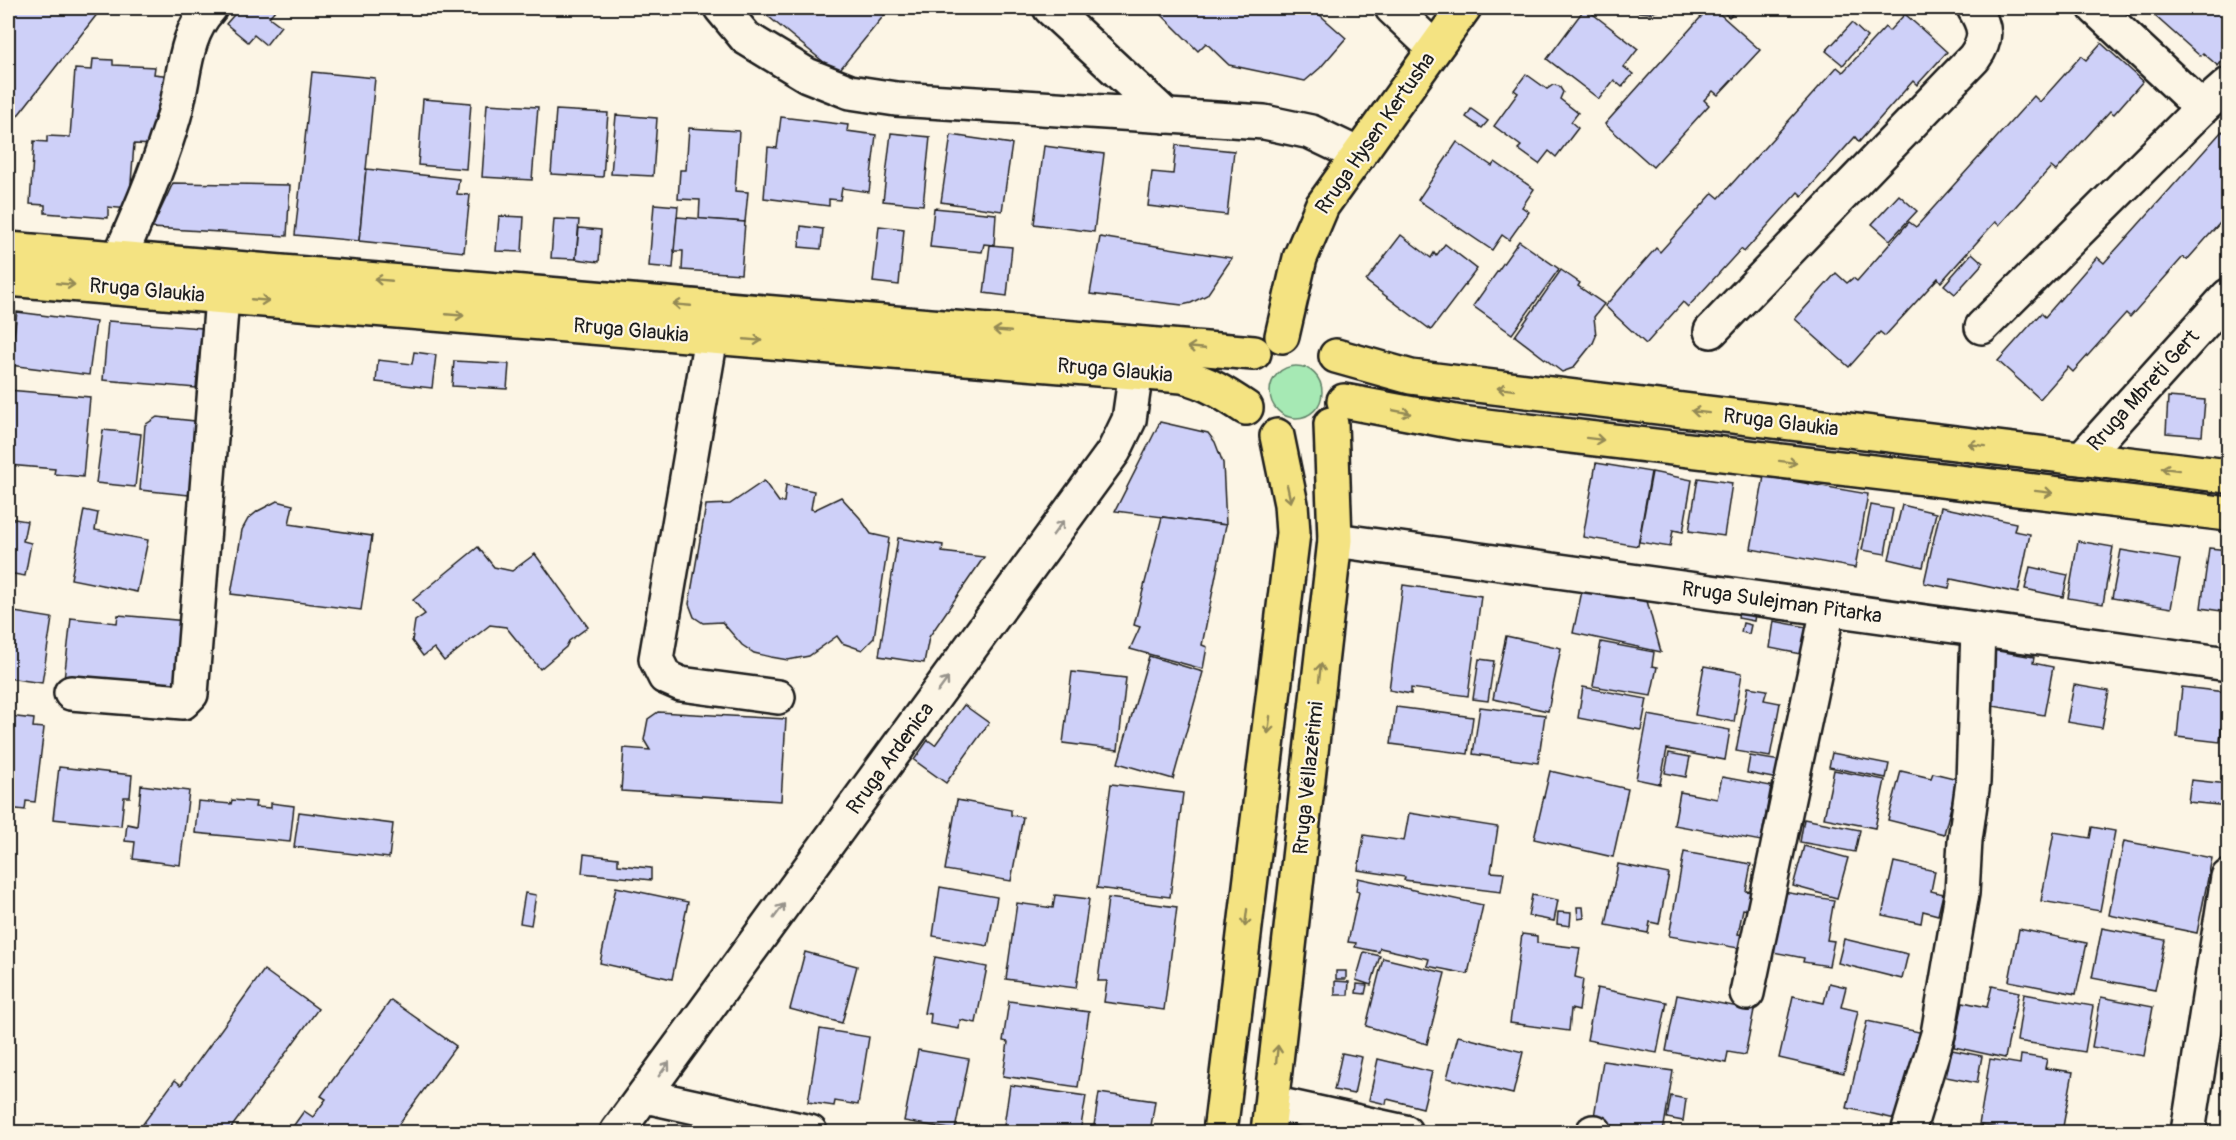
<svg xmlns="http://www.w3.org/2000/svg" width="2236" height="1140" viewBox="0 0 2236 1140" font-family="Pangolin,sans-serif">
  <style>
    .grass { fill: #a6e9b4; stroke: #618268; stroke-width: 1.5 }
    .building { fill: #ced0f8; stroke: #1c1c1c; stroke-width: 1.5 }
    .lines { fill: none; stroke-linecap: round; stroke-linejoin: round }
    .minor-casing { stroke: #1c1c1c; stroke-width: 38 }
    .major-casing { stroke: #1c1c1c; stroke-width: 38 }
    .minor { stroke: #fcf5e5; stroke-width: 33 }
    .major { stroke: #f4e382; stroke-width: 33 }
    .oneway { stroke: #938954 }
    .oneway2 { stroke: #97938b }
    .labels { text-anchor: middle; stroke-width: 4.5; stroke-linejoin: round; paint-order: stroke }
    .street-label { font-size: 21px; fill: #1c1c1c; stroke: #fcf5e5 }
  </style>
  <rect width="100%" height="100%" fill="#fcf5e5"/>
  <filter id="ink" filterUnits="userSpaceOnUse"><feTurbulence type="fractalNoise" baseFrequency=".0167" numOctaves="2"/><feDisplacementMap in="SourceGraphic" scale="12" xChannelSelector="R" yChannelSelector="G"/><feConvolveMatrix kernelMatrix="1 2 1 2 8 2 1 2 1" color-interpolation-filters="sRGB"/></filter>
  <g filter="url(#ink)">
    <circle class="grass" cx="1296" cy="392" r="26"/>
    <g class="building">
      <path d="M8,8H102L8,128Z"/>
      <path d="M240,8H277L269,17L281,26L266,45L254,35L248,42L226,24Z"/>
      <path d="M758,8H890L837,73Z"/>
      <path d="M1155,8H1312L1346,38L1320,68L1305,81L1229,65L1206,43L1198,51Z"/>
      <path d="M1585,8L1638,49L1624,67L1633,74L1622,87L1614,80L1599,99L1547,59Z"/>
      <path d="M1629,8H1666L1650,13L1638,12Z"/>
      <path d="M1709,8H1713L1760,50L1718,95L1713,91L1704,100L1709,105L1653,167L1605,124Z"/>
      <path d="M1718,8H1738L1729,17Z"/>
      <path d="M2146,8H2228V54L2218,66L2203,53L2200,56Z"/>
      <path d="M1905,14L1947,52L1917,85L1913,81L1859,142L1855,137L1802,196L1798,192L1744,252L1741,249L1688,307L1683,302L1646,344L1605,306L1656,248L1660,252L1713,193L1719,198L1837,67L1843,72L1885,27L1889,31Z"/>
      <path d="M1852,23L1867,37L1843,65L1826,51Z"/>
      <path d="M2101,43L2143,81L2114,114L2110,111L2056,171L2051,167L1999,225L1995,222L1941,282L1938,278L1885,336L1880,332L1849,367L1795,319L1836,273L1847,283L1853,278L1857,281L1909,222L1916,227L2034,96L2040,102L2081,56L2086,60Z"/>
      <path d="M93,59L113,60V65L155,67L154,74L171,76L156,145L134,144L129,209L108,207V218L45,213V205L30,204L34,141L47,142V136L70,137L75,69L92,70Z"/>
      <path d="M312,72L375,78L359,241L295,235Z"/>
      <path d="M1526,74L1547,89L1553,85L1559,86L1563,92L1560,99L1578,113L1571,122L1578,128L1556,157L1549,151L1539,164L1518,149L1521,146L1494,126L1518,93L1514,90Z"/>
      <path d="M423,99L471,103L466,169L418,165Z"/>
      <path d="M487,104L538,107L532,180L482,177Z"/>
      <path d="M1471,109L1488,121L1482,128L1466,117Z"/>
      <path d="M556,110L608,113L603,177L551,174Z"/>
      <path d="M616,115L657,118L653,176L611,174Z"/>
      <path d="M781,117L848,125L847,131L876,135L869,192L842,188L840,200L829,199V206L764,198L768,147L777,148Z"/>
      <path d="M689,128L739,131L735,191L748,192L745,222L699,219L700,200L678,199L680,170H686Z"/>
      <path d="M2222,131L2228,137V214L2187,260L2183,257L2130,317L2126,313L2073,372L2068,367L2040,399L1998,361L2041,313L2045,317L2097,257L2104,263Z"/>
      <path d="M891,133L930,137L923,205L883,201Z"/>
      <path d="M951,135L1012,144L1002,211L941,202Z"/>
      <path d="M1457,142L1492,166L1495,162L1534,189L1522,207L1529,212L1509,240L1502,235L1492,250L1418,200Z"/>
      <path d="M1176,145L1234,151L1227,215L1148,206L1152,172L1173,174Z"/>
      <path d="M1044,146L1104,154L1094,232L1034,224Z"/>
      <path d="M366,169L459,179L457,194L470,195L464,252L359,241Z"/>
      <path d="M173,183L290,185L287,236L152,228Z"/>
      <path d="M1899,195L1917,211L1890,240L1872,224Z"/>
      <path d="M654,204L678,206L673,268L649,266Z"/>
      <path d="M934,208L996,214L994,245L984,244L982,252L930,247Z"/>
      <path d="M499,216L524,217L522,252L496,251Z"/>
      <path d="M677,217L745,222L741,274L682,270L683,251H674Z"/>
      <path d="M554,219L579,220L576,259L551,258Z"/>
      <path d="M801,226L823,229L821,249L799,247Z"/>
      <path d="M879,226L904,229L899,285L873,282Z"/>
      <path d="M579,228L601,230L599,262L576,259Z"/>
      <path d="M1401,235L1431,258L1434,253L1436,256L1445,244L1477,269L1431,330L1366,281Z"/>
      <path d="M1100,237L1232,258L1207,295L1191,303L1182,305L1090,294Z"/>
      <path d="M1519,241L1559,269L1512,334L1473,306Z"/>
      <path d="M990,245L1012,247L1007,296L984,293Z"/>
      <path d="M1972,253L1983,263L1955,294L1944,285Z"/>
      <path d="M1561,270L1580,283L1578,286L1604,304L1594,317L1596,336L1593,343L1573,368L1562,372L1515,336Z"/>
      <path d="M17,312L96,322L89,375L10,365Z"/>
      <path d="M108,321L202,328L196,388L103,380Z"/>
      <path d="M414,352L436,355L432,388L376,382L378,360L412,364Z"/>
      <path d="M454,361L509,364L507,389L452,386Z"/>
      <path d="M8,390L90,397L83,477L54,474L55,469L8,465Z"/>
      <path d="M2168,397L2205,400L2202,436L2166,433Z"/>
      <path d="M2228,414V425L2223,420Z"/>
      <path d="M157,417L195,421L189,495L140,490L145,425Z"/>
      <path d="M1160,422L1208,433L1215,442L1223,463L1226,525L1115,511Z"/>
      <path d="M103,430L141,434L135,487L96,483Z"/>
      <path d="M1596,463L1651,472L1638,546L1583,537Z"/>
      <path d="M1652,472L1692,480L1683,532L1673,530L1670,547L1639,542Z"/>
      <path d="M1764,476L1868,494L1855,568L1751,549Z"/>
      <path d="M1698,478L1732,483L1724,536L1689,531Z"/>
      <path d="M764,481L779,502H784L786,485L814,491L811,509L814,510L841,497L860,518L871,534L889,538L874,638L862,650L842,643L837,636L809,656L788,660L771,657L754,653L742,645L722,622L703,623L694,617L689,604L706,505L730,504Z"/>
      <path d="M277,501L293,505L289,524L372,536L361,610L231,594L242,530L248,519L258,511Z"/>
      <path d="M1871,505L1893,509L1885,554L1862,550Z"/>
      <path d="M1902,505L1936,513L1923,567L1889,559Z"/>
      <path d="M1941,507L2016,523L2014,531L2030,534L2018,593L1951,579L1949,588L1924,583Z"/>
      <path d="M84,510L98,513L95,530L148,540L137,592L71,579Z"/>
      <path d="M1162,517L1226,525L1202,645L1207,647L1203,669L1130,649L1140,627L1134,625Z"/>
      <path d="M8,518L27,521L23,541L31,543L25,576L8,573Z"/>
      <path d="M898,538L943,545L942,552L984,557L929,637L924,663L879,656Z"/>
      <path d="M2078,541L2113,547L2103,604L2068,598Z"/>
      <path d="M478,547L494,567L512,571L535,554L588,627L569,641L566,647L540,669L506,627L490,625L444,661L434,648L423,656L412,641L415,621L425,614L413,600Z"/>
      <path d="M2209,548L2228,550V612L2201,608Z"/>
      <path d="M2121,550L2180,560L2171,608L2112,598Z"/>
      <path d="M2030,567L2068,575L2063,597L2025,589Z"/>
      <path d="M1403,585L1481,596L1468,696L1411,688V694L1389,690Z"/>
      <path d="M1582,591L1647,601L1661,652L1573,633Z"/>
      <path d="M1739,610L1755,614L1754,621L1738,618Z"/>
      <path d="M8,611L52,618L42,683L8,678Z"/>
      <path d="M118,615L187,621L180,692L64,680L71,618L117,623Z"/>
      <path d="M1774,621L1806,627L1801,654L1770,648Z"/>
      <path d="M1743,623L1751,625L1749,634L1741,632Z"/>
      <path d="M1506,636L1561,648L1548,711L1493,699Z"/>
      <path d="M1601,642L1654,652L1652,666L1657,667L1651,696L1593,686Z"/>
      <path d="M1992,650L2034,657L2033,663L2053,667L2044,715L1982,704Z"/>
      <path d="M1149,656L1203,672L1173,779L1118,763Z"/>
      <path d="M1479,659L1494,661L1488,701L1473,699Z"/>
      <path d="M1704,666L1742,673L1734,722L1695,715Z"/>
      <path d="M1072,672L1126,678L1118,750L1063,743Z"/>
      <path d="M2074,685L2109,691L2102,728L2067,722Z"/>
      <path d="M1583,687L1647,699L1641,730L1578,718Z"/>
      <path d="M1748,687L1767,690L1764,700L1780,703L1770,757L1736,751Z"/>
      <path d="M2182,687L2225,692L2220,742L2177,737Z"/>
      <path d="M964,705L989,723L946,783L914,760L928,740L935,745Z"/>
      <path d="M1396,707L1473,717L1468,754L1391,744Z"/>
      <path d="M1480,707L1545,715L1538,763L1473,754Z"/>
      <path d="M658,712L786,719L781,801L621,791L624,748L650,750L644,740L648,719Z"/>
      <path d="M1648,715L1730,730L1725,760L1667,749L1660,784L1636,779Z"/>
      <path d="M8,716L34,719L33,727L44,728L35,802L26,801L25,810L8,808Z"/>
      <path d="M1669,753L1690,757L1686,777L1665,773Z"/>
      <path d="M1832,753L1889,764L1886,778L1829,767Z"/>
      <path d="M1750,756L1781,761L1778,779L1747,773Z"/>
      <path d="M59,767L132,775L130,797H124L121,826L53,819Z"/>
      <path d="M1834,770L1885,780L1875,828L1824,818Z"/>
      <path d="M1550,771L1628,789L1613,857L1534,839Z"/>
      <path d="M1901,771L1931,778L1933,773L1958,779L1944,834L1888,820Z"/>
      <path d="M1722,777L1771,786L1761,841L1674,825L1680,792L1717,799Z"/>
      <path d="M2191,780L2228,784V806L2188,802Z"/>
      <path d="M1111,784L1183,793L1170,897L1097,888Z"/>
      <path d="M141,785L189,791L180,865L133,859L135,842L125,841L127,824L137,826Z"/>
      <path d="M232,800L256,802L255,807L271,808V803L294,806L290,842L195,833L198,801L231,804Z"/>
      <path d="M957,800L1011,810V815L1023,817L1011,881L945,870Z"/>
      <path d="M299,812L393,824L389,858L294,847Z"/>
      <path d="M1409,813L1498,827L1491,872L1504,873L1501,892L1404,880L1405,877L1358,870L1364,835L1404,841Z"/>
      <path d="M1804,819L1860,830L1855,852L1800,842Z"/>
      <path d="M2092,827L2115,831L2100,911L2041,901L2054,832L2090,838Z"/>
      <path d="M2124,841L2212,858L2197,933L2109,915Z"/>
      <path d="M1804,846L1848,858L1837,898L1793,886Z"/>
      <path d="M1684,852L1751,864L1746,891L1760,893L1757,911L1743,909L1738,934L1747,935L1744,949L1669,936Z"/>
      <path d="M584,854L618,858V865L651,868V880L582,873Z"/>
      <path d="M1894,862L1935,871L1931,891L1943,894L1938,915L1923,911L1921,923L1882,915Z"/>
      <path d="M1618,864L1669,874L1659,924L1650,922L1648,933L1606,925Z"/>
      <path d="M1358,878L1483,905L1468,974L1427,966L1429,959L1380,948L1379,952L1355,947L1356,943L1348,942L1359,892L1356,891Z"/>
      <path d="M616,887L688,902L672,979L600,963Z"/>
      <path d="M940,887L997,897L988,946L933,936Z"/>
      <path d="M1783,892L1834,900L1827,940L1834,941L1829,966L1803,962L1804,958L1773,952Z"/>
      <path d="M525,893L536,895L531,925L520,923Z"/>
      <path d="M1055,895L1089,899L1076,988L1006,979L1017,903L1053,908Z"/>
      <path d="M1532,895L1558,900L1554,921L1528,916Z"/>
      <path d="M1108,898L1177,907L1164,1010L1104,1002L1107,981H1098Z"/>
      <path d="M1577,907H1583L1584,918L1578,919Z"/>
      <path d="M1558,912L1571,913L1570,926L1557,924Z"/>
      <path d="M2102,928L2165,940L2155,990L2092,978Z"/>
      <path d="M2019,929L2087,943L2076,994L2009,981Z"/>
      <path d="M1522,934L1537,936V943L1580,948L1575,977L1583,979L1579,1011L1571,1009L1569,1031L1510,1023Z"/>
      <path d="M1844,939L1908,954L1902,979L1838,963Z"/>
      <path d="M805,952L857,966L842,1023L790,1009Z"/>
      <path d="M1364,952L1380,956L1371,985L1356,980Z"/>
      <path d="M935,957L987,967L976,1023L960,1020L959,1029L930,1024L931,1014L924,1013Z"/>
      <path d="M1383,958L1445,973L1427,1044L1366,1026Z"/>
      <path d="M264,970L318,1009L228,1132H147L140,1128L175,1080L181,1085Z"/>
      <rect x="1336" y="971" width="10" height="8"/>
      <path d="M1335,981L1349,982L1348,995H1335Z"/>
      <path d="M1829,983L1846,987L1841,1007L1858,1011L1844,1073L1779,1058L1793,996L1824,1003Z"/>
      <path d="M1357,984L1367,985L1365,994L1356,993Z"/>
      <path d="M1992,986L2019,992L2005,1058L1954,1047L1963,1002L1987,1007Z"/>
      <path d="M1597,988L1667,1002L1657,1053L1587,1040Z"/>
      <path d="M2024,994L2093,1006L2085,1052L2017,1041Z"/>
      <path d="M1677,995L1754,1010L1745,1055L1728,1052L1726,1063L1666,1051Z"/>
      <path d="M2101,997L2153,1007L2144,1056L2092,1047Z"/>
      <path d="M391,1000L456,1046L393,1132H289L304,1111L313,1117L326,1099L321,1096Z"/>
      <path d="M1009,1001L1089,1012L1078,1087L1003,1076L1008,1042L1003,1041Z"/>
      <path d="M1867,1021L1924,1033L1904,1121L1847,1108Z"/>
      <path d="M820,1029L869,1037L858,1105L835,1101L834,1106L808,1102Z"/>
      <path d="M1458,1036L1523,1052L1513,1094L1447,1078Z"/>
      <path d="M918,1050L969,1059L955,1130L904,1121Z"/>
      <path d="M1952,1050L1982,1056L1977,1083L1946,1077Z"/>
      <path d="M1342,1053L1362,1057L1354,1094L1334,1090Z"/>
      <path d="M2021,1055L2047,1059L2045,1068L2073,1072L2062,1132H2008L2009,1130L1979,1125L1990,1059L2020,1064Z"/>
      <path d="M1378,1059L1432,1072L1423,1108L1387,1099L1386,1104L1369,1100Z"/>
      <path d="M1603,1061L1673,1071L1663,1132L1593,1123Z"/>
      <path d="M1010,1085L1086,1096L1080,1132H1003Z"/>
      <path d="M1099,1093L1155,1101L1150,1132H1093Z"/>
      <path d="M1671,1096L1686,1099L1683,1121L1667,1118Z"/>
      <path d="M1757,1126L1788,1132H1755Z"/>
    </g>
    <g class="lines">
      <defs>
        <g id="minor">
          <path d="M721,8L746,38L807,75L850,92L896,99L1264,122L1311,132L1359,155"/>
          <path d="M1050,8L1166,116"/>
          <path d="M1392,8L1434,48"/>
          <path d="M2095,8L2202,108"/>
          <path d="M119,258C140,212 160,165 174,116C185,79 183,36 210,8"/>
          <path d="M1982,327L2202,108L2228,85"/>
          <path d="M1711,331L1974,58C1988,39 1986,27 1974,8"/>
          <path d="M711,337L656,659L665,677L681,684L778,697"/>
          <path d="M2082,458L2228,296"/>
          <path d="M1335,540L2228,664"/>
          <path d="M71,693L183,702L191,694L222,297"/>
          <path d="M1747,993L1828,609"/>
          <path d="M645,1096L810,1132"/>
          <path d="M1272,1103L1405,1132"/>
          <path d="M617,1132L1114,451L1129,420L1136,371"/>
          <path d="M1593,1132H1595"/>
          <path d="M1908,1132L1938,1034L1962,893L1965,840L1973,782L1978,630"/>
          <path d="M2188,1132L2228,877"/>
        </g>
        <g id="major">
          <path d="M8,249L1254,353"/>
          <path d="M8,279L1182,376C1207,382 1225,394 1246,408"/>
          <path d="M1282,336L1300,258L1322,206L1464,8"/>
          <path d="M1336,356L1411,377L2228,476"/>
          <path d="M1344,401L1461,423L2228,514"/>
          <path d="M1220,1132L1293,533L1291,504L1277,436"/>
          <path d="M1268,1132L1335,540L1331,424"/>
        </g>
      </defs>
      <use href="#minor" class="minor-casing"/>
      <use href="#major" class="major-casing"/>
      <use href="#minor" class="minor"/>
      <use href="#major" class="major"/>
    </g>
    <defs><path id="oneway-shaft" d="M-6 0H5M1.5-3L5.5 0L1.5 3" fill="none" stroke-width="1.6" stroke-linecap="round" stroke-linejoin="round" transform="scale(1.5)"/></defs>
    <g class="oneway">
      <use href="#oneway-shaft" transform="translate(383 280) rotate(-175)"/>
      <use href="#oneway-shaft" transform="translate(66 284) rotate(5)"/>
      <use href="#oneway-shaft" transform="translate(260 300) rotate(5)"/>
      <use href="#oneway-shaft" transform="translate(682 305) rotate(-175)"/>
      <use href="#oneway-shaft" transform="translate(455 315) rotate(5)"/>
      <use href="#oneway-shaft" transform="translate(1002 331) rotate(-175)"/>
      <use href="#oneway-shaft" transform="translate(753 340) rotate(5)"/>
      <use href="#oneway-shaft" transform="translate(1196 348) rotate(-175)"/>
      <use href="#oneway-shaft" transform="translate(1506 389) rotate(-173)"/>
      <use href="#oneway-shaft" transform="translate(1402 412) rotate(11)"/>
      <use href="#oneway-shaft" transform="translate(1700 412) rotate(-173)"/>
      <use href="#oneway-shaft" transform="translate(1595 439) rotate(7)"/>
      <use href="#oneway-shaft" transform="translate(1977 445) rotate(-173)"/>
      <use href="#oneway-shaft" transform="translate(1788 462) rotate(7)"/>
      <use href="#oneway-shaft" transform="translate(2170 469) rotate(-173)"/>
      <use href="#oneway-shaft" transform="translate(2044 492) rotate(7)"/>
      <use href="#oneway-shaft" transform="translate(1289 494) rotate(78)"/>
      <use href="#oneway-shaft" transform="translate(1320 672) rotate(-84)"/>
      <use href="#oneway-shaft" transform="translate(1269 725) rotate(97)"/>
      <use href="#oneway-shaft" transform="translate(1246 918) rotate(97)"/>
      <use href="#oneway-shaft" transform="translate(1277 1054) rotate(-84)"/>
    </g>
    <g class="oneway2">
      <use href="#oneway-shaft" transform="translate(1058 528) rotate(-54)"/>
      <use href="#oneway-shaft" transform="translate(943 685) rotate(-54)"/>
      <use href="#oneway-shaft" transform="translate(779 911) rotate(-54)"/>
      <use href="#oneway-shaft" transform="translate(664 1069) rotate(-54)"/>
    </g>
  </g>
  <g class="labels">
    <g class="street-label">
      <text transform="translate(1375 133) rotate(-55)" y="7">Rruga Hysen Kertusha</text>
      <text transform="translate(147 290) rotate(5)" y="7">Rruga Glaukia</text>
      <text transform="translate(631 330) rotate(5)" y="7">Rruga Glaukia</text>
      <text transform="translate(1115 370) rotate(5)" y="7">Rruga Glaukia</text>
      <text transform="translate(2143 390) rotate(-48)" y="7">Rruga Mbreti Gert</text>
      <text transform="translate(1781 422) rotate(7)" y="7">Rruga Glaukia</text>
      <text transform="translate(1782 602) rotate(8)" y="7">Rruga Sulejman Pitarka</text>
      <text transform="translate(890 758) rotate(-54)" y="7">Rruga Ardenica</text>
      <text transform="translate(1308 778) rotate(-84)" y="7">Rruga Vëllazërimi</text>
    </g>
  </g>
  <rect width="2236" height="1140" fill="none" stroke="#fcf5e5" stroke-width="30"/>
  <rect x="15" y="15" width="2206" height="1110" fill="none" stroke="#1c1c1c" stroke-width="2" filter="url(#ink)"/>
</svg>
